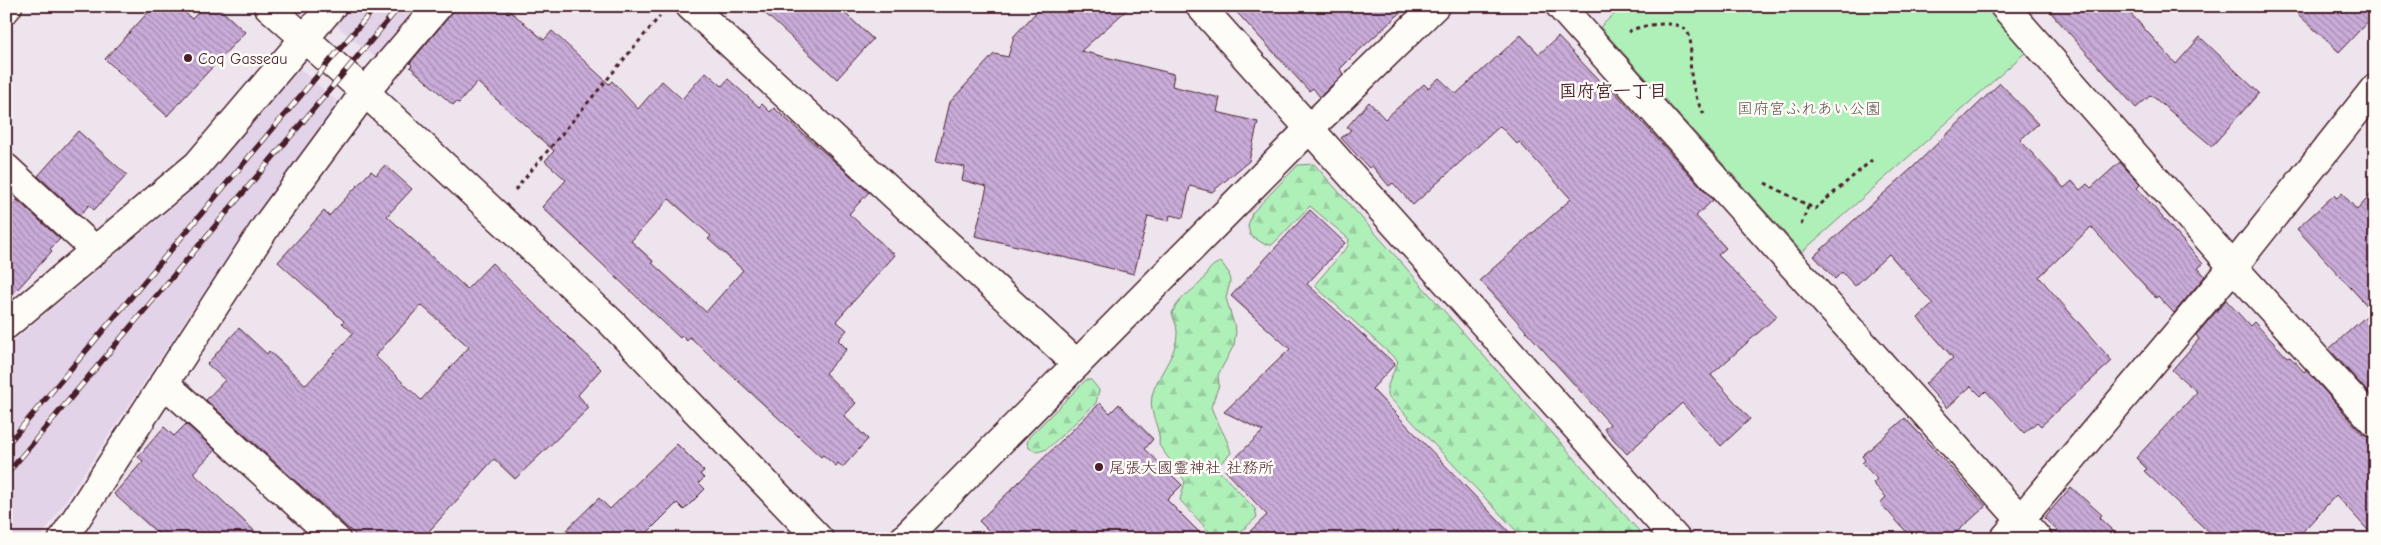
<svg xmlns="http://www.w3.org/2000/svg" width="2381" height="545" viewBox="0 0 2381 545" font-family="'Comic Neue','Klee One',sans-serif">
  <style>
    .built { fill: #e2d3e8 }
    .green { fill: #aff0b9; stroke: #7c8872 }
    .forest { fill: url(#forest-firs); stroke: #7c8872 }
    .building { fill: url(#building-back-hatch); stroke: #4a1f2b; fill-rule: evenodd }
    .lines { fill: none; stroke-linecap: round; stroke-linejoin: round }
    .minor-casing { stroke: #4a1f2b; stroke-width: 31 }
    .path { stroke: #4a1f2b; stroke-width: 3; stroke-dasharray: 4 4; stroke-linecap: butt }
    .minor { stroke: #fdfcf7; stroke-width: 28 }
    .rail-casing { stroke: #4a1f2b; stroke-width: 5.5 }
    .rail { stroke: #fdfcf7; stroke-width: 4; stroke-dasharray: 11; stroke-linecap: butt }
    .poi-dot { fill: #4a1f2b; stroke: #fdfcf7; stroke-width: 2 }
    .labels { text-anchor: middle; stroke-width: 5; stroke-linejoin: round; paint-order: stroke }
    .poi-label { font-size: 16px; fill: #4a1f2b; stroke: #fdfcf7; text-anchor: start }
    .park-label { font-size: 16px; fill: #63534e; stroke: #fdfcf7 }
    .neighbourhood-label { font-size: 18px; font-weight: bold; fill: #4a1f2b; stroke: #fdfcf7 }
  </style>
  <defs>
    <pattern id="forest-firs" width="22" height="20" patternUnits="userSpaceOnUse" patternTransform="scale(1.25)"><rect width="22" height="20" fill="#aff0b9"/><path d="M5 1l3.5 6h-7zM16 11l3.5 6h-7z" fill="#98cd9f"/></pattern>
    <pattern id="building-back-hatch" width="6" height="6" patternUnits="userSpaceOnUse" patternTransform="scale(1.25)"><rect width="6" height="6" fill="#c9acd9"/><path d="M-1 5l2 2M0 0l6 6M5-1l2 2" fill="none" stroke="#a58bb0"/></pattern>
  </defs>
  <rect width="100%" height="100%" fill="#ede4ee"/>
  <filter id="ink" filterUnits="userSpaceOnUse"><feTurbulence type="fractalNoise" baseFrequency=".02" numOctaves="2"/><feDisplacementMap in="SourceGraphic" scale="10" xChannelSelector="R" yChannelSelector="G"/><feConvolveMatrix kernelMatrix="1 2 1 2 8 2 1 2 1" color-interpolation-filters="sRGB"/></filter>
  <g filter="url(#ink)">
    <g class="built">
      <path d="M349,6H427L380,62L334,23Z"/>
      <path d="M300,69L341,105L242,235L40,539H6V347L200,184Z"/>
    </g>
    <path class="green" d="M1623,6H1987L2027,51L1802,252L1600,27Z"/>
    <g class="forest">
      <path d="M1314,164L1646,539H1524L1388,396V385L1398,361L1316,287V283L1348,246L1349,239L1310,206L1272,245L1264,244L1250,235L1248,226L1252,213L1298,165Z"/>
      <path d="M1221,262L1229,273L1230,282L1226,298L1236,331L1234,345L1218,375L1219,385L1211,407C1217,424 1227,436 1231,453L1218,466L1220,472L1255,509L1257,517L1233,539H1216L1180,500L1185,481L1159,445C1162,429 1148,414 1152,396C1157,374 1178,355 1177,331C1177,325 1173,318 1172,313C1180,296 1191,293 1202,281C1208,272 1210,265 1221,262Z"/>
      <path d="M1086,380H1091L1099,390L1096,403L1047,449L1037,452L1029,448L1027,443L1029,437Z"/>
    </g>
    <g class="building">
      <path d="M154,6H177L192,19L204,6H217L245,32L167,116L105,59Z"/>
      <path d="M458,6H504L544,40L552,31L609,84L612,81L638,109L662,81L682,99L706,72L722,86L728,79L759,107L762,104L770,112L774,108L869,192L849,214L895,255L836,321L847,330L838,340L847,349L825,373L856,403L844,416L868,439L843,467L838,463L836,466L823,455L821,457L690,337L687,341L682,336L680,338L542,207L566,180L545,161L554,151L477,82L459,103L456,102L453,105L410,67L412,65L410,63ZM669,199L711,236L708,239L743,270L706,312L652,263L653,261L631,241Z"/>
      <path d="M757,6H837L873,39L837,79Z"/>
      <path d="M1042,6H1131L1081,51L1174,74L1172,86L1220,98L1217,112L1258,122L1249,161L1212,192L1190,186L1183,218L1170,215L1169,221L1148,216L1134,274L975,236L987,187L962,180L965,167L936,161L950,102L994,54L1008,57L1014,36Z"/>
      <path d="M1231,6H1408L1353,56L1340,69L1343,74L1320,97L1313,88L1309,91Z"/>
      <path d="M2045,6H2124L2176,64L2200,37L2259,93L2212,146L2151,95L2136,108Z"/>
      <path d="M2289,6H2375V14L2339,52Z"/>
      <path d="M1521,35L1539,54L1558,37L1609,91L1612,89L1692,177L1713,200L1696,216L1726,248L1718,255L1777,316L1711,375L1750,419L1721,446L1682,403L1627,454L1604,429L1610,424L1480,280L1571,199L1519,142L1517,144L1500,126L1413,205L1393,183L1389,186L1372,166L1369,168L1341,138L1351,130L1347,127L1369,102L1385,119L1424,84L1428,88L1439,78L1456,94Z"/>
      <path d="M2000,83L2038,124L2020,140L2064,188L2072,181L2080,190L2087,184L2091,188L2120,162L2140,185L2137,188L2203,264L2198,268L2205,276L2174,313L2158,296L2156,298L2091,227L2039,277L2112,361L2041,426L2037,422L2024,433L1986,391L1981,396L1971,386L1947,408L1925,384L1953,358L1918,318L1933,304L1889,254L1855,286L1842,272L1835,279L1814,256L1911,169Z"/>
      <path d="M78,131L127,175L94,210L89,205L80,215L38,176Z"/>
      <path d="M385,165L412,189L387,216L467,289L492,263L601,369L578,395L589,408L515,479L494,459L422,539H360L206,400L225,380L207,364L239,328L267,354L269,351L306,385L353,333L342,323L344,321L278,262L324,211L329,216L371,171L376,175ZM421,305L469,347L421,400L375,356Z"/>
      <path d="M2375,190V400L2329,349L2372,311L2297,229L2334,195L2337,198L2342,193L2357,210Z"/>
      <path d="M17,200L60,239L50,249L52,251L6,302V213Z"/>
      <path d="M1310,210L1345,243L1307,284L1395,364L1372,389L1516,539H1242L1267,515L1224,469L1263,431L1224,412L1290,349L1231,296Z"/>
      <path d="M2226,300L2250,326L2254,322L2287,357L2289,356L2304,372L2306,370L2363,434L2375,438V538L2336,495L2296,539H2216L2144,471L2147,469L2136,458L2197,392L2172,370L2199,339L2196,335Z"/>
      <path d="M1100,403L1110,413L1119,404L1153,439L1145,449L1182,485L1167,500L1206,539H997L979,521Z"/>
      <path d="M1905,418L1986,506L1949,539H1913L1880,503L1886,497L1873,483L1877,479L1862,463L1865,460L1862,456Z"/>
      <path d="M186,424L215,450L193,473L263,539H164L114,494L143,461L138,457L164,427L174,436Z"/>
      <path d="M677,444L704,471L700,474L704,478L699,483L705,489L684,510L677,503L641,539H557L599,498L610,509Z"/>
      <path d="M2071,487L2102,515L2099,518L2122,539H2066L2044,518Z"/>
    </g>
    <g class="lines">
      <defs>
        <g id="minor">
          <path d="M268,6L365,92L612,323L819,539"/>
          <path d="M690,6L1077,364"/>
          <path d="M1200,6L1676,539"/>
          <path d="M1560,6L2038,539"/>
          <path d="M2004,6L2233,267L2375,423"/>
          <path d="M6,9L8,6"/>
          <path d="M6,168L95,250"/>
          <path d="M6,325L197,165L332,6"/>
          <path d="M164,383L336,539"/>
          <path d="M63,539L267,225L365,92L438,6"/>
          <path d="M904,539L1309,129L1435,6"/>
          <path d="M2004,539L2233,267L2375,88"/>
        </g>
      </defs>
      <use href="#minor" class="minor-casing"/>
      <g class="path">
        <path d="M1628,32C1639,26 1653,24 1666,24C1700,24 1688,49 1691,73C1692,85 1697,103 1704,114"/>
        <path d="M1765,183L1815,209L1872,160"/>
        <path d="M515,190L660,16"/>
        <path d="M1801,225L1808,207"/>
      </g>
      <use href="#minor" class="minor"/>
      <defs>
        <g id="rail">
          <path d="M6,446L376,6"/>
          <path d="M6,475L400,6"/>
        </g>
      </defs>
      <use href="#rail" class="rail-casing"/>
      <use href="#rail" class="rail"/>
    </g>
  </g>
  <g class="poi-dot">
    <circle cx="188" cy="58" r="5"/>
    <circle cx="1099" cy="467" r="5"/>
  </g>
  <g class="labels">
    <g class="poi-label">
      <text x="198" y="64">Coq Gasseau</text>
      <text x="1109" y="473">尾張大國霊神社 社務所</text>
    </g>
    <g class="park-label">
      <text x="1809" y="114">国府宮ふれあい公園</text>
    </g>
    <g class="neighbourhood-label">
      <text x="1613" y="97">国府宮一丁目</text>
    </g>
  </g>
  <rect width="2381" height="545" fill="none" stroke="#fdfcf7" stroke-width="25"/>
  <rect x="12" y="12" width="2356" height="520" fill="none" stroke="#4a1f2b" stroke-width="2" filter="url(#ink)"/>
</svg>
